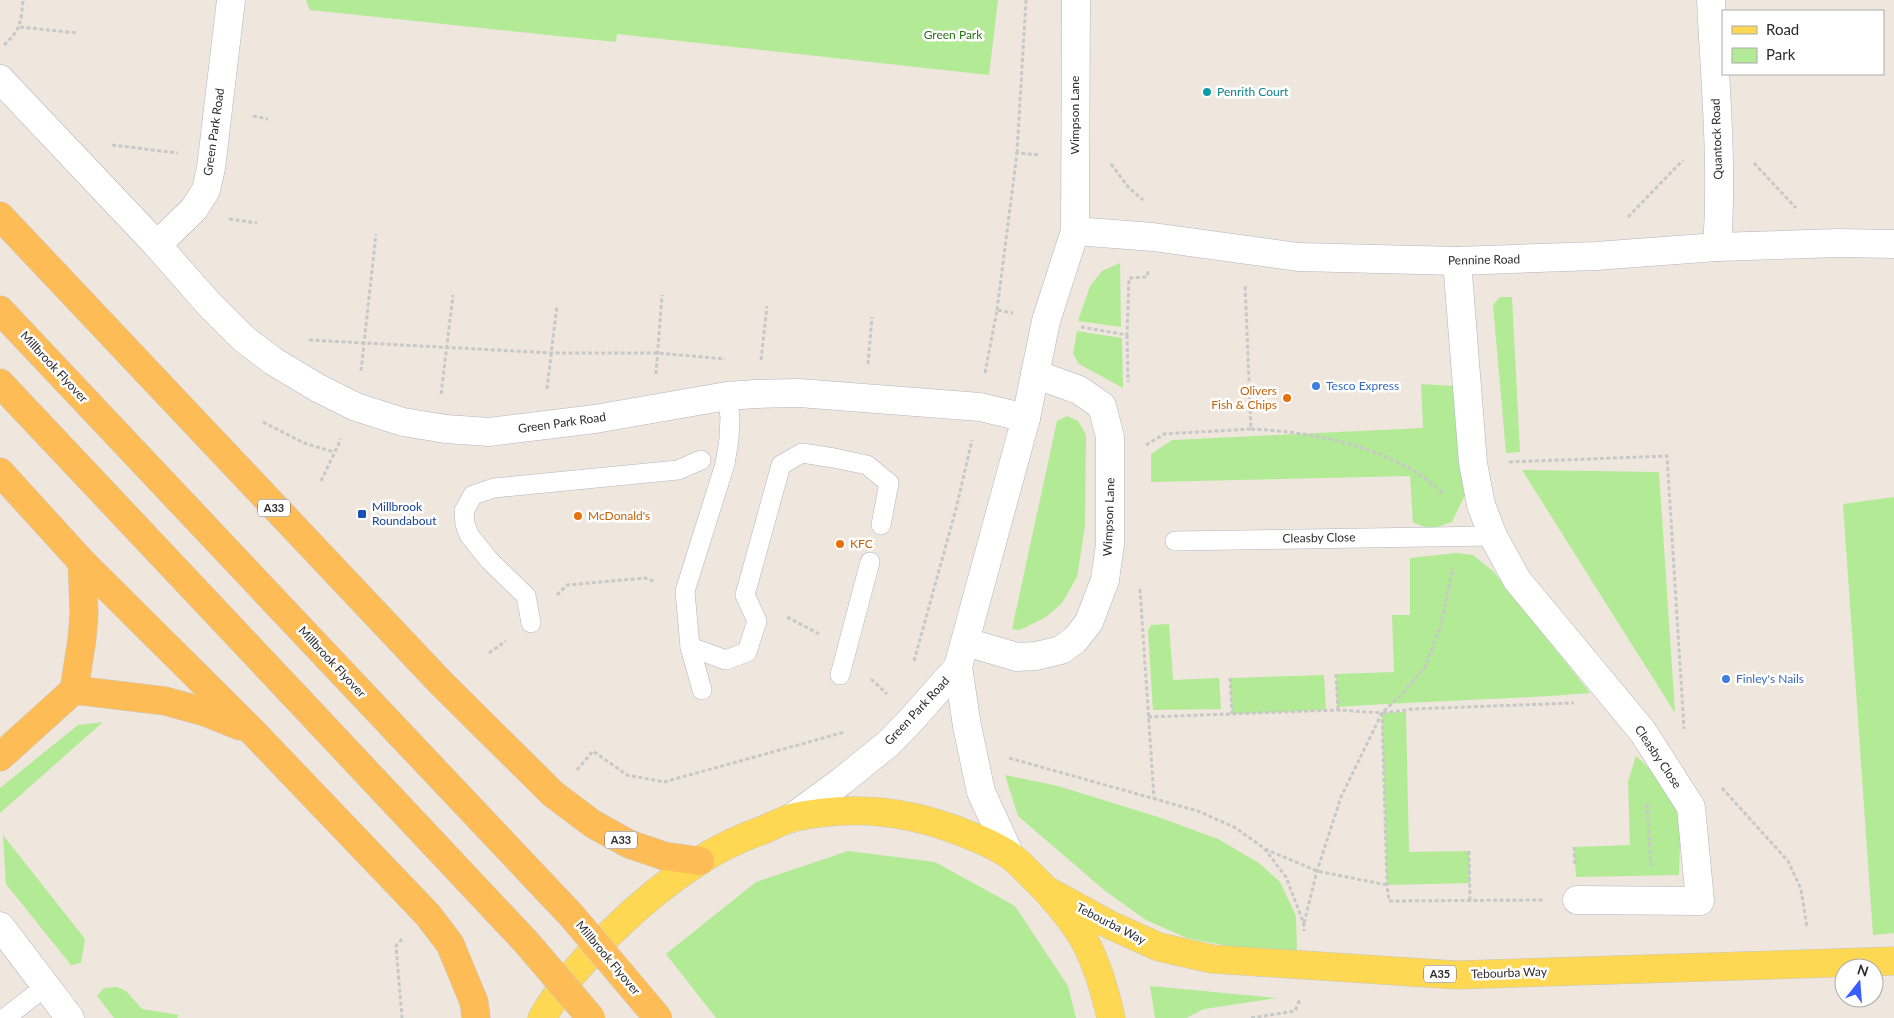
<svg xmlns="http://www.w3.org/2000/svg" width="1894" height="1018" viewBox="0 0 1894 1018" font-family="Lato,sans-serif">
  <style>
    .green { fill: #b2ea95 }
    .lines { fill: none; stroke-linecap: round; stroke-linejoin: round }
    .service-casing { stroke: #b1b4c1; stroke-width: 20 }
    .minor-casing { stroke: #b1b4c1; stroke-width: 29 }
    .tertiary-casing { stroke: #b1b4c1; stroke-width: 29 }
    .primary-casing { stroke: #c8c8c8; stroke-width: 29 }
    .trunk-casing { stroke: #c8c8c8; stroke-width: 29 }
    .path { stroke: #c8c8c8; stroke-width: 3; stroke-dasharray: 4 2.5; stroke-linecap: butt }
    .service { stroke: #fff; stroke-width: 19 }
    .minor { stroke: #fff; stroke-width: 28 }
    .tertiary { stroke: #fff; stroke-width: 28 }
    .primary { stroke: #fed753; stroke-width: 28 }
    .trunk { stroke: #febc56; stroke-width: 28 }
    .trunk-bridge-casing { stroke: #c8c8c8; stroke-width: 29; stroke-linecap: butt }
    .trunk-bridge { stroke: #febc56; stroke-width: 28 }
    .culture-dot { fill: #0f9aa8; stroke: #fff; stroke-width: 2 }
    .shop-dot { fill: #3f7fe0; stroke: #fff; stroke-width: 2 }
    .food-dot { fill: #e8710a; stroke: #fff; stroke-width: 2 }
    .transit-dot { fill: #1a4fb4; stroke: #fff; stroke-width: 2 }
    .labels { text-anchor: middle; stroke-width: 5; stroke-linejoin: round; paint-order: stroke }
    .shield { fill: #fff; stroke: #6b6b6b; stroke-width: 1 }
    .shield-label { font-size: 11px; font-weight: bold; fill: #2c2c2c }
    .park-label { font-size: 12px; fill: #277213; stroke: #fff }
    .culture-label { font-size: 12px; fill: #0d838f; stroke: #fff; text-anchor: start }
    .street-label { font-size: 12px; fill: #2c2c2c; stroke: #fff }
    .shop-label { font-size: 12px; fill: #366cbe; stroke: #fff; text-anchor: start }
    .food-label { font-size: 12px; fill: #c56008; stroke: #fff; text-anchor: start }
    .transit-label { font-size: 12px; fill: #164399; stroke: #fff; text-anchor: start }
  </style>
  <rect width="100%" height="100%" fill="#efe7dd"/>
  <g class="green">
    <path d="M306,0H998L989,75L617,34L616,42L310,10Z"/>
    <path d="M1120,263L1121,327L1078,321L1090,286L1102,271Z"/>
    <path d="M1500,297H1512L1520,452L1506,453L1493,305Z"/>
    <path d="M1077,331L1122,338L1123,388L1079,364L1073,354Z"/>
    <path d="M1421,384L1453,386L1465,495L1452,522C1434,528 1430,531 1413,522L1410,476L1151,482V454L1172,440L1423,428Z"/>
    <path d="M1067,416L1078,421L1086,435L1085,526L1077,577L1062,603L1046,617L1020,630L1012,629L1057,421Z"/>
    <path d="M1522,470L1659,472L1675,713Z"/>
    <path d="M1894,497V933L1873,935L1843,504Z"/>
    <path d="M1456,553L1473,555L1493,571L1590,693C1506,700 1422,701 1337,707L1336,674L1394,672L1392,615H1410V558Z"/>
    <path d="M1169,624L1173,680L1219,678L1221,709L1153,710L1148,631L1151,625Z"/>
    <path d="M1324,675L1326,710L1232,714L1230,678Z"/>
    <path d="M1406,712L1409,852L1469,851L1470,883L1387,885L1382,713Z"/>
    <path d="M103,722L0,813V788L78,725Z"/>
    <path d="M1636,756C1652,770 1675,795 1679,816C1682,834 1679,857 1679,875L1576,877L1574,847L1630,845L1628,782Z"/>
    <path d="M1005,775L1058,786L1158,817L1218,839L1259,863L1280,882L1296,916L1297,954L1243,949L1187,938L1146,920L1104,890L1018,816Z"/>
    <path d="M3,835L85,939L81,963L71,965L6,884Z"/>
    <path d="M848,851L935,862L1015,906L1068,986L1076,1018H716L666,954L756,882Z"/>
    <path d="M1150,986L1277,998L1204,1009L1186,1018H1155Z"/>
    <path d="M117,987L126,991L142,1009L179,1015L177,1018H114L97,996L104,988Z"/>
  </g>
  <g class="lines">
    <defs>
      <g id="service">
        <path d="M1175,541L1493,536"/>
        <path d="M531,623L526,596L489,560L469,535L465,524L464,511L473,495L494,488L678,470L701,460"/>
        <path d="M690,647L726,660L747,652L757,621L745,595L781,465L802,453L834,458L867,465L889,483L881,525"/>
        <path d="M840,675L870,562"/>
        <path d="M702,690L690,647L685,591L725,464L729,439L730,417L727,396"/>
        <path d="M5,1018L46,986"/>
      </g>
      <g id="minor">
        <path d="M1711,0C1715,82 1723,165 1717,247"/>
        <path d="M0,79L157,245L208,303L244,339L273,361L318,388L356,407L403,422L446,429L489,432L595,419L727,396L756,394L799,393L980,407L1026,418"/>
        <path d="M1075,231L1153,237L1298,257L1457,261L1596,256L1717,247L1838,243L1894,244"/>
        <path d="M157,245L194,209L206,190L211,168L231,0"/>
        <path d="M1457,261L1473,463L1481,505L1493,536L1517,580L1643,732L1691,807L1700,901L1577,900"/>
        <path d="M966,642L1017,657L1036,656L1061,650L1075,640L1089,622L1105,580L1110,544V437L1102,406L1079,390L1035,374"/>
        <path d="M0,926L70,1018"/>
      </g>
      <g id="tertiary">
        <path d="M958,667L967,726L981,792L1010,855"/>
        <path d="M790,819L842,781L889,743L913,718L958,667L1026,418L1046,321L1075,231L1076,0"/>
      </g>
      <g id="primary">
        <path d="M1048,891L1110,925L1159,947L1212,959L1456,975L1894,961"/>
        <path d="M542,1018C576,960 642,898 699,861C719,848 741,838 763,830C772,826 782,821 791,818C851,804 912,811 969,835C982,840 997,847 1009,855C1015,859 1021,865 1026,870C1046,889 1065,910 1080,933C1095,957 1105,991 1111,1018"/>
      </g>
      <g id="trunk">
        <path d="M0,216L441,683L553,794L593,824L629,844L664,856L700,861"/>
        <path d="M0,310L332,662"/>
        <path d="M0,383L294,695"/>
        <path d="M0,472L82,562L252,731L428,915L450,944L474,1002L476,1018"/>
        <path d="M74,690L165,701L205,712L240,726"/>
        <path d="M0,757L74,690L82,639L84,613L82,562"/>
      </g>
    </defs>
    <use href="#service" class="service-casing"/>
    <use href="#minor" class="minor-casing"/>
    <use href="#tertiary" class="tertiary-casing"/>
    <use href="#primary" class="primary-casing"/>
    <use href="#trunk" class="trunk-casing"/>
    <g class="path">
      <path d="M20,27L77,33"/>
      <path d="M4,45C21,30 21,21 23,0"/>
      <path d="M253,116L268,119"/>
      <path d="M112,145L178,153"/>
      <path d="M1017,153L1026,0"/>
      <path d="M1754,163L1796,208"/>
      <path d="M1111,164L1129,188L1143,200"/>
      <path d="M1628,217L1683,160"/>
      <path d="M229,219L257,223"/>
      <path d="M997,310L1017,153L1040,155"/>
      <path d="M1081,327L1127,335L1129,278L1147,277L1148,271"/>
      <path d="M1127,335L1128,382"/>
      <path d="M309,340L551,353H658L725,359"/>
      <path d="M761,360L767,306"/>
      <path d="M868,364L872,317"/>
      <path d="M361,371L376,234"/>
      <path d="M985,373L997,310L1013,313"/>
      <path d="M656,374L662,295"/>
      <path d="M547,389L557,305"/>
      <path d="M441,394L453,295"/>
      <path d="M263,422L304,443L334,452"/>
      <path d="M1251,429C1309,432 1369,443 1419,474C1428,480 1435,487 1443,493"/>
      <path d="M1146,445L1164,434L1251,429L1245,284"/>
      <path d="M1509,462L1667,456L1684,729"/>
      <path d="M321,481L341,439"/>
      <path d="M1140,589L1154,798"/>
      <path d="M557,595L567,585L645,578L656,582"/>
      <path d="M787,617L819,634"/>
      <path d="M489,653L506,641"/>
      <path d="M914,661L956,509L972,440"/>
      <path d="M1336,674L1338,710"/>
      <path d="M1230,678L1232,714"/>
      <path d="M871,679L887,694"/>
      <path d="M1383,713L1413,709L1574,703"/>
      <path d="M1148,717L1338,710L1382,713L1387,885L1389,901L1543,900"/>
      <path d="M1009,758L1198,811L1234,827L1264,848L1286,877L1304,924V931"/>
      <path d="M577,770L593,751L627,775L664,782L845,732"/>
      <path d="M1722,788L1788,861L1801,889L1807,928"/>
      <path d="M1647,804L1651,866"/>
      <path d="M1574,847L1575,865"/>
      <path d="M1265,849L1317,871L1387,885"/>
      <path d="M1469,851L1470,900"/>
      <path d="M1304,923L1317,871L1341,797L1382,713L1403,693L1425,667L1440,628L1453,568"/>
      <path d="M402,939L396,946L402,1018"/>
      <path d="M1251,1018L1295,1011L1300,999"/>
    </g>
    <use href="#service" class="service"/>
    <use href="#minor" class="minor"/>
    <use href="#tertiary" class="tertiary"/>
    <use href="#primary" class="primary"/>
    <use href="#trunk" class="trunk"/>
    <defs>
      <g id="trunk-bridge">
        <path d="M332,662L572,916L658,1018"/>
        <path d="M294,695L527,943L591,1018"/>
      </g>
    </defs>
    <use href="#trunk-bridge" class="trunk-bridge-casing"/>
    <use href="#trunk-bridge" class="trunk-bridge"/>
  </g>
  <circle class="culture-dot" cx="1207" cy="92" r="5"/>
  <g class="shop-dot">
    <circle cx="1316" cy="386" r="5"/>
    <circle cx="1726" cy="679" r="5"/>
  </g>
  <g class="food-dot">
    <circle cx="1287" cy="398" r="5"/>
    <circle cx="578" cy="516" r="5"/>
    <circle cx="840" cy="544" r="5"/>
  </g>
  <rect class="transit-dot" x="357" y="509" width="10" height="10" rx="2.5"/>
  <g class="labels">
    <g class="shield">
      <rect x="258" y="499.5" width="32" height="17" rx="4"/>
      <rect x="605" y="831.5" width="32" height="17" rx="4"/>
      <rect x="1424" y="965.5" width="32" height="17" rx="4"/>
    </g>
    <g class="shield-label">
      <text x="274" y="512">A33</text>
      <text x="621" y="844">A33</text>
      <text x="1440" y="978">A35</text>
    </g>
    <g class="park-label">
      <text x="953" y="39">Green Park</text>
    </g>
    <g class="culture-label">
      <text x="1217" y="96">Penrith Court</text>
    </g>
    <g class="street-label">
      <text transform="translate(1075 115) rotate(-90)" y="4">Wimpson Lane</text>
      <text transform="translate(214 132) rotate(-82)" y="4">Green Park Road</text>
      <text transform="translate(1717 139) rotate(-92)" y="4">Quantock Road</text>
      <text transform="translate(1484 260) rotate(-1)" y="4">Pennine Road</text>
      <text transform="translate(54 367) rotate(47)" y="4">Millbrook Flyover</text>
      <text transform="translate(562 423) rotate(-8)" y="4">Green Park Road</text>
      <text transform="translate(1109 517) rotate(-88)" y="4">Wimpson Lane</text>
      <text transform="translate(1319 538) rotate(-1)" y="4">Cleasby Close</text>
      <text transform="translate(332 662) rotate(47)" y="4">Millbrook Flyover</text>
      <text transform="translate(917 711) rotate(-47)" y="4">Green Park Road</text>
      <text transform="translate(1658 757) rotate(56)" y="4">Cleasby Close</text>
      <text transform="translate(1111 924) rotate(27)" y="4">Tebourba Way</text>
      <text transform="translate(608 958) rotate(50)" y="4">Millbrook Flyover</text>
      <text transform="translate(1509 973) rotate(-2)" y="4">Tebourba Way</text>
    </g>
    <g class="shop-label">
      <text x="1326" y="390">Tesco Express</text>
      <text x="1736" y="683">Finley's Nails</text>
    </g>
    <g class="food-label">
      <text x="1277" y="395" text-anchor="end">Olivers<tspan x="1277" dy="14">Fish &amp; Chips</tspan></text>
      <text x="588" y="520">McDonald's</text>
      <text x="850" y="548">KFC</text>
    </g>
    <g class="transit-label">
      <text x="372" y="511">Millbrook<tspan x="372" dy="14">Roundabout</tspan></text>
    </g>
  </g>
  <rect x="1722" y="10" width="162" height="65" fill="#ffffff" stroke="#ababab"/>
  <rect x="1732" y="26" width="25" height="8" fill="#fed753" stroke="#ababab"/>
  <text x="1766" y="35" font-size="15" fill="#2c2c2c">Road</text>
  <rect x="1732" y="48" width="25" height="15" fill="#b2ea95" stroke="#ababab"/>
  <text x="1766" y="60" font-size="15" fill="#2c2c2c">Park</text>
  <g transform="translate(1859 983) rotate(17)"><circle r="24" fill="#ffffff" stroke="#ababab"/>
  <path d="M0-4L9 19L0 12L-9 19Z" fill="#3a5eff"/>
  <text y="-8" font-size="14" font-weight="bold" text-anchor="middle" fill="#2c2c2c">N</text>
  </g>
</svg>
